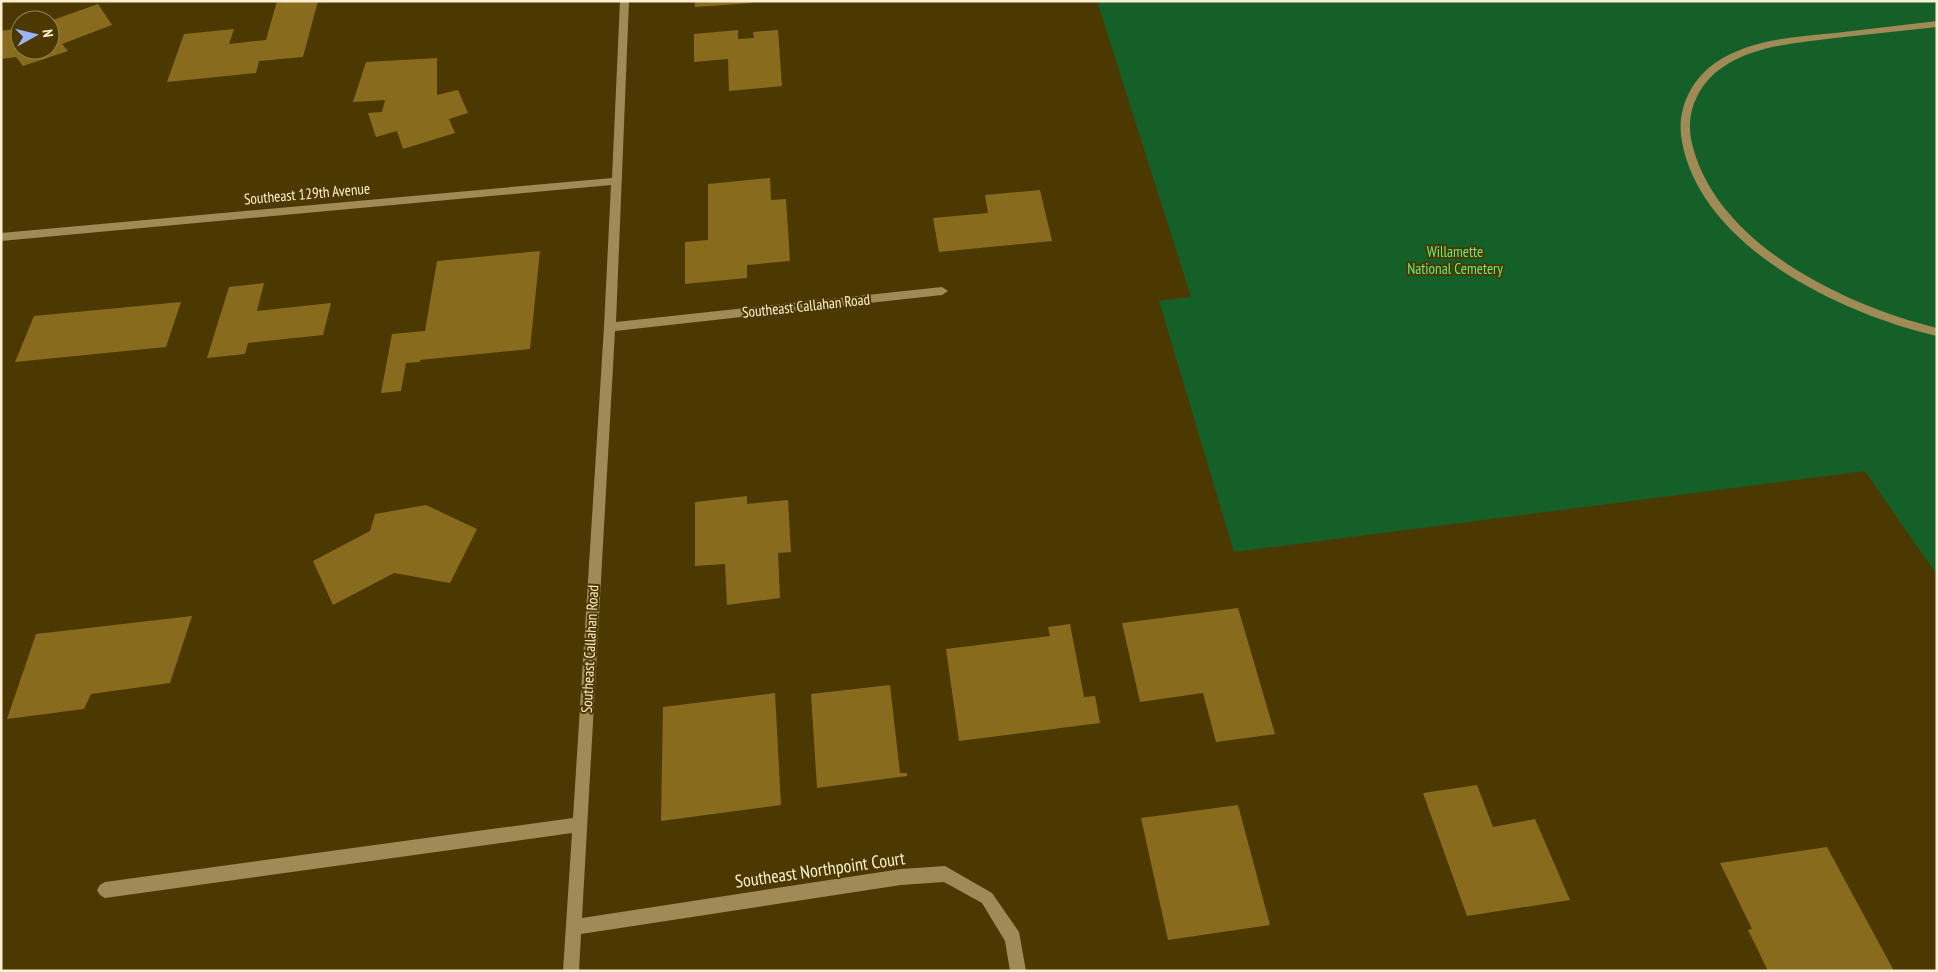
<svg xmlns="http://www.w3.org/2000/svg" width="1938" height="972" viewBox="0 0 1938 972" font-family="'PT Sans Narrow',sans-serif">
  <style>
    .green { fill: #156029 }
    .building { fill: #886b1c }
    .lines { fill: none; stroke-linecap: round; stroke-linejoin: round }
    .minor { fill: #a08a56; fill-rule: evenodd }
    .labels { text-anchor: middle; stroke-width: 4; stroke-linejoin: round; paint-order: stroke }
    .street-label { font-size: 15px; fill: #fdefcf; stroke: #4c3902 }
    .park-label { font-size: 15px; fill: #5fee7e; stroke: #4c3902 }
    .near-street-label { font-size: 18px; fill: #fdefcf; stroke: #4c3902 }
  </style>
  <rect width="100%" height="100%" fill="#4c3902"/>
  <path class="green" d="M1097,1H1937V575L1865,471L1234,552L1159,301L1191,297Z"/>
  <g class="building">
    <path d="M277,1H318L303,57L259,61L256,73L167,82L184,34L234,29L229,44L266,40Z"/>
    <path d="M695,1H752V3L695,7Z"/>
    <path d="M98,4L112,25L62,44L68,51L23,66L16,57L1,59V31L20,28V50H50V21Z"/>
    <path d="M738,30V39L754,38L753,32L778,30L782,86L729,91L728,59L694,62V34Z"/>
    <path d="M437,58V95L458,90L468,113L449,119L455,133L403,149L397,131L376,137L368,113L382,112L385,100L353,102L366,62Z"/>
    <path d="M770,178L771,200L786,199L790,261L747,265V278L685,284V242L708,240V184Z"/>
    <path d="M1040,190L1052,241L939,252L933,218L988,213L985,195Z"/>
    <path d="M540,251L530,349L420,360V362L406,363L401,391L381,393L392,334L425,331L437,261Z"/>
    <path d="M264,283L257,311L331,303L323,335L248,343L245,354L207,358L229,287Z"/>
    <path d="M181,302L166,347L15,362L34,316Z"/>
    <path d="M747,496V504L788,500L791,552L778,553L780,598L727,605L725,564L695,566V502Z"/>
    <path d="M426,505L477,529L450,583L394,573L333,605L313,561L370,531L375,514Z"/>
    <path d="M1238,608L1275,734L1216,742L1203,693L1140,702L1122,623Z"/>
    <path d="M192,616L170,683L91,694L84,709L7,719L36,634Z"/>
    <path d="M1070,624L1084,697L1095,696L1100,723L959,741L946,649L1050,636L1048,627Z"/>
    <path d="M890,685L900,773H907V776L817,788L811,694Z"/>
    <path d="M775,693L781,805L661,821L663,707Z"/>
    <path d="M1477,785L1493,827L1535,819L1570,900L1467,916L1423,793Z"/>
    <path d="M1238,805L1270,925L1168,940L1141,818Z"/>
    <path d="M1827,847L1894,971H1768L1748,930L1752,929L1720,863Z"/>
  </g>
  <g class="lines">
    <g class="minor">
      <path d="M620,1H629L616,322L942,287L948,291L942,295L615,331L582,918L901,869L945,866L992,893L1019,932L1026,971H1010L1005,941L982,903L944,882L901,885L581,934L579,971H563L572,833L105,898L100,895L97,890L100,885L105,882L573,818L604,327L611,185L1,241V233L612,178Z"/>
      <path d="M1937,21V27C1903,31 1869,34 1835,38C1797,43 1756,45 1723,67C1699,83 1686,111 1691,139C1712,242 1843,305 1937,328V336C1842,314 1702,248 1682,142C1676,111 1690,81 1715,63C1750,39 1795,37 1835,33C1869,29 1903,25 1937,21Z"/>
    </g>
  </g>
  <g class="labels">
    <g class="street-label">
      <text transform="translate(307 194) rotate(-5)" y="5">Southeast 129th Avenue</text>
      <text transform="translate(806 306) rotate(-6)" y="5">Southeast Callahan Road</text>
      <text transform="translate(590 649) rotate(-87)" y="5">Southeast Callahan Road</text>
    </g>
    <g class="park-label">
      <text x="1455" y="257">Willamette<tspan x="1455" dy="17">National Cemetery</tspan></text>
    </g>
    <g class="near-street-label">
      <text transform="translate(820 870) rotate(-8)" y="6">Southeast Northpoint Court</text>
    </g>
  </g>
  <rect width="1938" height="972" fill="none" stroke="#fdefcf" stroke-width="5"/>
  <g transform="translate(35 35) rotate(82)"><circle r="24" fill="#4c3902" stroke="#938254"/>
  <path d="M0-4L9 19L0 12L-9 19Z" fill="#9ab5fd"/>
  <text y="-8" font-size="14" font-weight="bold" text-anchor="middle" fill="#fdefcf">N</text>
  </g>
</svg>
